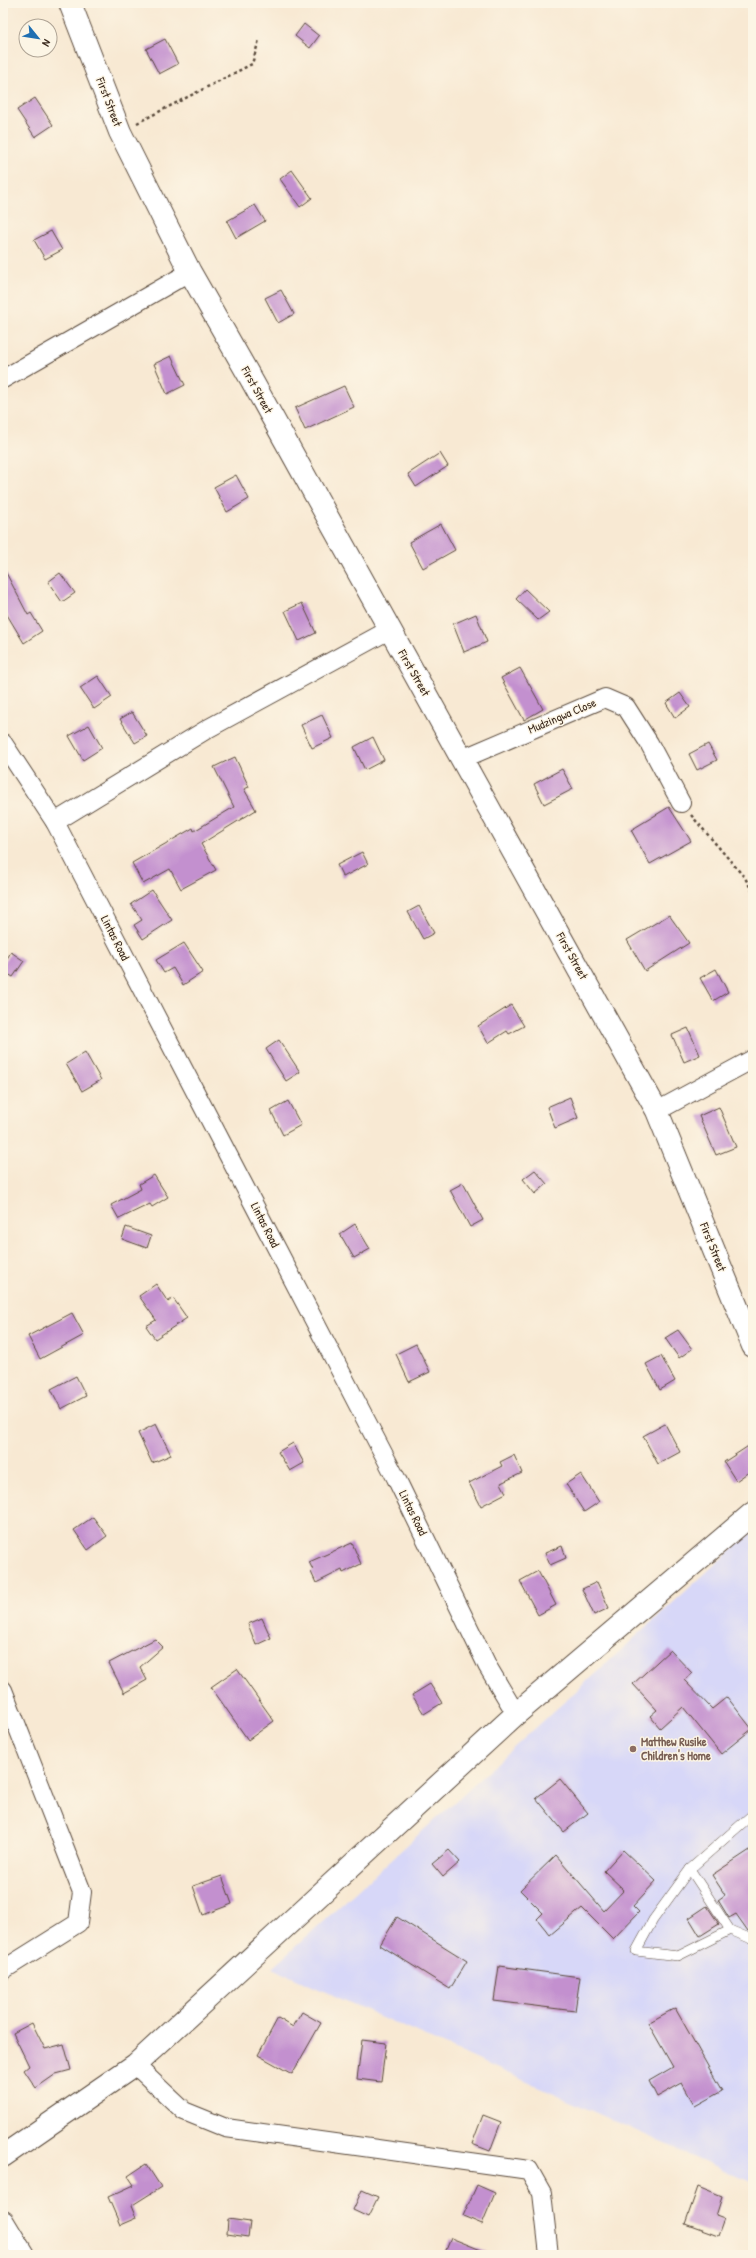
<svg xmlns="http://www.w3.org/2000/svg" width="756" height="2258" viewBox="0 0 756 2258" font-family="'Patrick Hand',sans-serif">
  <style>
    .built { fill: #d7d7f8 }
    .building { fill: #c390cf }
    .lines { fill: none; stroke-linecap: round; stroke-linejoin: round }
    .service-casing { stroke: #574739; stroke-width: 10 }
    .minor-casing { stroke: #574739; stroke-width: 20 }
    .tertiary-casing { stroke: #574739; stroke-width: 24 }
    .path { stroke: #574739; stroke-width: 2.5; stroke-dasharray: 3 3; stroke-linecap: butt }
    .service { stroke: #fff; stroke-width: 9 }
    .minor { stroke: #fff; stroke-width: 18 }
    .tertiary { stroke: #fff; stroke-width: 22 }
    .education-dot { fill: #8d6e63; stroke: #fcf5e5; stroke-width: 1.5 }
    .labels { text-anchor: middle; stroke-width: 3; stroke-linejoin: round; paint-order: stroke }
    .street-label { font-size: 12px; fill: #3b2a1e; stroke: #fcf5e5 }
    .education-label { font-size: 12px; font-weight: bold; fill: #785e54; stroke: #fcf5e5; text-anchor: start }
  </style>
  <rect width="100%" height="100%" fill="#fcf5e5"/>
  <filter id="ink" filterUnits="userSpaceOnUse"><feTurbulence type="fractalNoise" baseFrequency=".025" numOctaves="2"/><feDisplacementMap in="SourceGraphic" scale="8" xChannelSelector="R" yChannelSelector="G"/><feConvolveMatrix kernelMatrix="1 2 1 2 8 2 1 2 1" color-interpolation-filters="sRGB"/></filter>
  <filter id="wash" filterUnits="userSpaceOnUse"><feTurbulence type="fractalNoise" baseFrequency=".012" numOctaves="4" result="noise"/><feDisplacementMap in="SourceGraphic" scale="16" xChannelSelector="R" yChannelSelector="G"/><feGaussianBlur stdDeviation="0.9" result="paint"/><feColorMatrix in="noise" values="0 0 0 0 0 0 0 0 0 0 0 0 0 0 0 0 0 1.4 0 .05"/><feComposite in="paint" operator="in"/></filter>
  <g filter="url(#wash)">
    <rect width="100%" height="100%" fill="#f8e9d3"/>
    <path class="built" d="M753,1530V2183L272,1968Z"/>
    <g id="blocks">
      <g class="building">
        <path d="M304,24L319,36L310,48L295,36Z"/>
        <path d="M165,39L178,64L159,74L146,49Z"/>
        <path d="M35,98L53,125L35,137L17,110Z"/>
        <path d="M292,170L312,198L300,207L280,179Z"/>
        <path d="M255,205L265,221L236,238L227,221Z"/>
        <path d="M51,231L62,250L45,259L34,240Z"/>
        <path d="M281,290L294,314L278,323L265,298Z"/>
        <path d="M171,356L185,385L167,394L154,364Z"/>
        <path d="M344,386L354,407L305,430L295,408Z"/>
        <path d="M440,453L448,466L416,487L408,474Z"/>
        <path d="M236,475L249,499L227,512L214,487Z"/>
        <path d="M441,524L455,550L423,568L409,542Z"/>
        <path d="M3,567L28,615L31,613L42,631L24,643L3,608Z"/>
        <path d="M60,573L75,593L62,602L48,582Z"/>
        <path d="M525,589L549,612L538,620L516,599Z"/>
        <path d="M302,603L316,633L299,641L285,611Z"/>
        <path d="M476,614L487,642L464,652L453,624Z"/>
        <path d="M520,668L543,709L524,720L501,678Z"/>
        <path d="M98,676L112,697L94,709L80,688Z"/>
        <path d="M680,693L690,707L675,718L666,703Z"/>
        <path d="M132,712L147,736L135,743L120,719Z"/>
        <path d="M322,715L333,738L312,748L301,725Z"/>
        <path d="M89,725L102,748L83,760L69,736Z"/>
        <path d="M373,737L384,760L365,770L354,747Z"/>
        <path d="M708,744L717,760L697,770L689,754Z"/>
        <path d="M235,757L249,787L244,789L256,810L201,844L216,870L181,889L170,869L143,884L132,863L193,828L194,831L234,807L214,767Z"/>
        <path d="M562,769L573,789L544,804L534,784Z"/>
        <path d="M669,807L691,841L650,864L631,830Z"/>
        <path d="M362,852L368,864L343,877L337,865Z"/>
        <path d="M152,890L172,920L143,939L134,925L142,920L131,904Z"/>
        <path d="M419,906L434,933L423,939L408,912Z"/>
        <path d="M669,915L689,943L645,971L627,940Z"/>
        <path d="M184,943L203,972L183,985L173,968L164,973L156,960Z"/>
        <path d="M11,952L24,961L13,977L3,971V965Z"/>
        <path d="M716,969L728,992L713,1001L700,978Z"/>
        <path d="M511,1005L524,1026L509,1034L507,1031L488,1043L478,1026Z"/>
        <path d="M688,1028L700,1055L684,1062L672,1035Z"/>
        <path d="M279,1040L300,1072L286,1081L266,1049Z"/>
        <path d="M85,1052L101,1080L82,1091L66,1064Z"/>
        <path d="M570,1097L578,1118L555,1128L547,1107Z"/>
        <path d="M288,1101L301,1125L283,1135L271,1111Z"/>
        <path d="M719,1107L736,1147L716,1155L699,1116Z"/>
        <path d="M535,1170L547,1184L535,1194L523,1179Z"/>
        <path d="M154,1175L168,1197L152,1207L150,1204L119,1219L111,1205L141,1189L139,1184Z"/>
        <path d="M463,1183L483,1220L470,1227L450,1190Z"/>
        <path d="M355,1224L370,1249L354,1258L340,1234Z"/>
        <path d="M126,1227L151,1236L147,1248L122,1239Z"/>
        <path d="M156,1284L168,1302L173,1298L187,1318L155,1339L146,1326L156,1320L139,1296Z"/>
        <path d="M72,1313L84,1335L40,1359L28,1336Z"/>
        <path d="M678,1330L692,1349L679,1358L665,1338Z"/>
        <path d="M416,1344L430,1372L409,1382L396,1354Z"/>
        <path d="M661,1356L675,1381L660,1390L646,1364Z"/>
        <path d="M76,1376L86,1396L61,1409L51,1389Z"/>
        <path d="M156,1424L171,1455L152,1463L138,1433Z"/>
        <path d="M665,1424L680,1452L658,1464L643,1436Z"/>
        <path d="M293,1443L304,1463L290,1471L278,1452Z"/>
        <path d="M753,1443V1469L736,1481L724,1462Z"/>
        <path d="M514,1455L522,1473L501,1483L506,1493L481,1506L469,1483L502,1466L500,1462Z"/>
        <path d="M581,1474L599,1502L584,1512L566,1484Z"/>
        <path d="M93,1517L107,1536L88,1550L74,1530Z"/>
        <path d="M352,1543L361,1564L343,1573L342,1570L316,1583L311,1572L313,1570L309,1562Z"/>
        <path d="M562,1546L566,1558L550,1565L545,1553Z"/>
        <path d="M538,1571L556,1605L538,1615L520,1581Z"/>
        <path d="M597,1582L609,1608L594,1615L582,1589Z"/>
        <path d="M262,1618L271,1638L256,1645L248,1624Z"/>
        <path d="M155,1639L163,1647L140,1667L147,1680L124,1693L109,1663Z"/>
        <path d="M670,1650L692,1673L684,1680L712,1709L727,1697L752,1729L721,1754L683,1707L660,1728L650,1716L657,1710L633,1684Z"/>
        <path d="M237,1669L274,1721L248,1740L211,1687Z"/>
        <path d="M430,1684L442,1703L424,1714L412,1695Z"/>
        <path d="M560,1779L588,1813L564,1832L536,1798Z"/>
        <path d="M753,1848V1929L748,1931L736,1914L729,1918L718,1900L725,1895L712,1875Z"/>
        <path d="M449,1850L460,1862L443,1877L432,1864Z"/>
        <path d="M623,1850L656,1881L633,1906L639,1912L613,1939L582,1908L550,1935L537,1919L543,1913L520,1890L556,1855L604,1911L624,1890L604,1871Z"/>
        <path d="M222,1876L232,1904L203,1915L193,1886Z"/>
        <path d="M707,1906L719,1924L700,1936L689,1918Z"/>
        <path d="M397,1917L467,1961L450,1989L380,1945Z"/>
        <path d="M499,1966L580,1977L575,2011L494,2001Z"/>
        <path d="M675,2008L722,2091L695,2106L682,2083L657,2097L649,2081L673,2067L648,2023Z"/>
        <path d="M302,2012L321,2023L292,2074L258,2055L278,2018L293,2027Z"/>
        <path d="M32,2023L45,2049L64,2044L71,2070L56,2074L36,2088L24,2070L29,2066L13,2033Z"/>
        <path d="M362,2040L386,2043L381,2082L357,2079Z"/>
        <path d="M483,2115L501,2122L490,2151L472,2144Z"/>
        <path d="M146,2164L161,2187L131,2206L136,2218L120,2225L108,2197L134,2185L128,2176Z"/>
        <path d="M477,2185L495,2193L482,2224L463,2216Z"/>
        <path d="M698,2187L722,2197L716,2216L724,2219L718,2236L685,2224Z"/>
        <path d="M362,2190L378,2197L368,2217L353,2210Z"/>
        <path d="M228,2219L250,2222L248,2237L227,2234Z"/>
        <path d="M451,2238L491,2254V2255H444Z"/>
      </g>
    </g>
  </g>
  <g filter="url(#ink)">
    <use href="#blocks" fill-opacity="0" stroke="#574739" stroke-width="1"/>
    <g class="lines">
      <defs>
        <g id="service">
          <path d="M753,1814L690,1869L653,1920L636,1951L678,1956L730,1930L749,1938L753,1935"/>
          <path d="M690,1869L730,1930"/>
        </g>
        <g id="minor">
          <path d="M3,379L190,272"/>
          <path d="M3,743L55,822L396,1478L488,1667L516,1714"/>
          <path d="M462,759L605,698L626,707L649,743L681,803"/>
          <path d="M55,822L209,728L389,630"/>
          <path d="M657,1111L753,1059"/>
          <path d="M3,1690L82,1892L78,1923L3,1970"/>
          <path d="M135,2065L184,2111L226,2128L529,2170L542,2193L549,2255"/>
        </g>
        <g id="tertiary">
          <path d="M70,3L120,132L190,272L251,379L657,1111L753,1346"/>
          <path d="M3,2156L135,2065L516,1714L753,1513"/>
          <path d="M3,2222L23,2255"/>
        </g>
      </defs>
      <use href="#service" class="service-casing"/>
      <use href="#minor" class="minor-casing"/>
      <use href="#tertiary" class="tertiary-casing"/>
      <g class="path">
        <path d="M137,123L252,64L259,40"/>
        <path d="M691,815L745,878L753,892"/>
      </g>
      <use href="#service" class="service"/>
      <use href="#minor" class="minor"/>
      <use href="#tertiary" class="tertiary"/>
    </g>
  </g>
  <circle class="education-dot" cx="633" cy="1749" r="4"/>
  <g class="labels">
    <g class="street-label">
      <text transform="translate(109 102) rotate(69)" y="4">First Street</text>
      <text transform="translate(257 390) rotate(61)" y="4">First Street</text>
      <text transform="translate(414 673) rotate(60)" y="4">First Street</text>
      <text transform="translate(562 716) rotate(-23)" y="4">Mudzingwa Close</text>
      <text transform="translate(115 938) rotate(63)" y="4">Lintas Road</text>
      <text transform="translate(572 956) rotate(61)" y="4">First Street</text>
      <text transform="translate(265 1225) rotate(63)" y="4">Lintas Road</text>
      <text transform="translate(713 1247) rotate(68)" y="4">First Street</text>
      <text transform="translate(413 1513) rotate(64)" y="4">Lintas Road</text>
    </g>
    <g class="education-label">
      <text x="641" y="1746">Matthew Rusike<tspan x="641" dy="14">Children's Home</tspan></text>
    </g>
  </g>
  <rect width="756" height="2258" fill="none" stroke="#fcf5e5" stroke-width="16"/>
  <g transform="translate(38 38) rotate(120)"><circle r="19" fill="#fcf5e5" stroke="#afa495"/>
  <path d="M0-3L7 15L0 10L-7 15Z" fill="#1f6fb2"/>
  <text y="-6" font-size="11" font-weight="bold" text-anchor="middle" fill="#3b2a1e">N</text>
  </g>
</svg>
